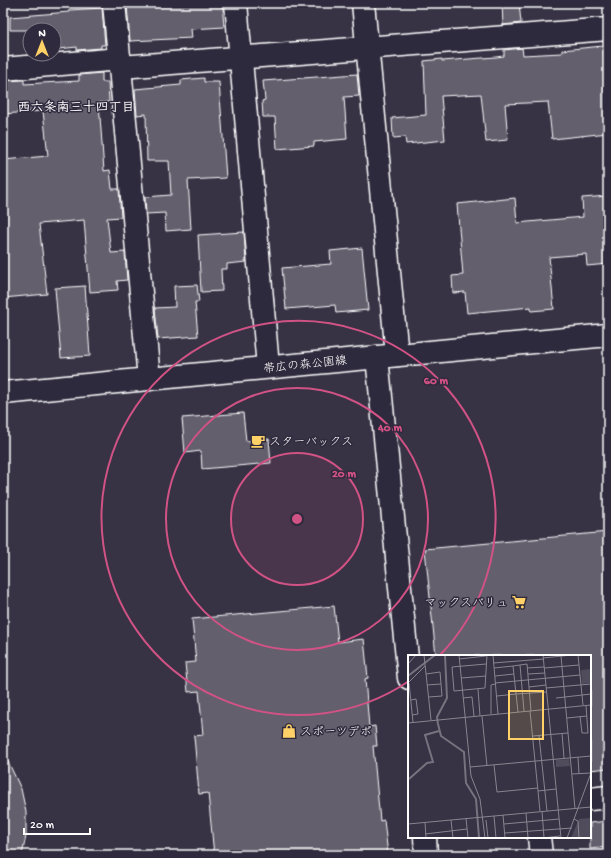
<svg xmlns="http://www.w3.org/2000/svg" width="611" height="858" viewBox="0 0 611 858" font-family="'Gochi Hand','Klee One',sans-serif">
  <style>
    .building { fill: #635f6d; stroke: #fff }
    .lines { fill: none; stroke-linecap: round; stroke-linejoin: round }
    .minor-casing { stroke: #fff; stroke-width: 25 }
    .major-casing { stroke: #fff; stroke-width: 25 }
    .minor { stroke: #2f2a3d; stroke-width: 22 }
    .major { stroke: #2f2a3d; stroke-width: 22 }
    .ring { fill: none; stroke: #d15284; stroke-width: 2 }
    .labels { text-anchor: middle; stroke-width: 3; stroke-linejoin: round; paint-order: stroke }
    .street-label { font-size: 12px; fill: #fff; stroke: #2f2a3d }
    .poi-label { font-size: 12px; fill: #fff; stroke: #2f2a3d; text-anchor: start }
    .neighbourhood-label { font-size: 13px; font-weight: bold; fill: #fff; stroke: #2f2a3d }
    .inset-river { fill: none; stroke: #76737f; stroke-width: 2 }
    .inset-road { fill: none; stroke: #87858f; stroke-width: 1 }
    .view { fill: #ffd166; fill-opacity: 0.15; stroke: #ffd166; stroke-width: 2 }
    .inset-edge { fill: none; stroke: #fff; stroke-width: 2 }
    .centre { fill: #d15284; stroke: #2f2a3d; stroke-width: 2 }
    .ring-label { font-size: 12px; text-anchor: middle; font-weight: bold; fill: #d15284; stroke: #2f2a3d; stroke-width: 3; stroke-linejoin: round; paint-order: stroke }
  </style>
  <rect width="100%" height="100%" fill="#373345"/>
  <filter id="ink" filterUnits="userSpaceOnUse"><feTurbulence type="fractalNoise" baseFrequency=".025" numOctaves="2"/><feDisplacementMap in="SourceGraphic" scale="8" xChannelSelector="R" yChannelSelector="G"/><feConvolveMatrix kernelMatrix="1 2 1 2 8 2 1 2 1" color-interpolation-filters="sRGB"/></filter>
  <g filter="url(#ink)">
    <g class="building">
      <path d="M166,3H172V4L222,3L224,27L191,29L192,38L130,41L127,5Z"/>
      <path d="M502,3H519L521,23L503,25Z"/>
      <path d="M102,8L105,45H101V48L77,50V47L58,49V43H54V30H10V17L69,12V10Z"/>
      <path d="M603,46L608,98V133L552,139L548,102L505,104L508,140L486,142L481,94L441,96L445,140L406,144L405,137L393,138L392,118L426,115L424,61L442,59V61L496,57L504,56V50L522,48L523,55L562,53V50Z"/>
      <path d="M102,73V82H108L109,102L99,103L104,171L110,170L112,189H119L121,217L107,218L111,253L125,252L127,280L117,281L118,290L90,292L84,220L39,224L47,294L3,298V160L48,156L43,111L3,114V81L24,80V84L79,81V75Z"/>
      <path d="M357,74L359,96L344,97L347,139L314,142V146L277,149L275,117H263L262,101L265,100L263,81Z"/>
      <path d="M204,78V82H219L226,178L188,180L191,229L166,231L165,213L146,214L145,197L171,195L169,161H147L146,114L137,115L135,89L181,85V80Z"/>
      <path d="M608,196V264L587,266L586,254L549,257L554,309L531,311V307L467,313L465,292L453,293L452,276L463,275L457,204L515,198L517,223L583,217L582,198Z"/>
      <path d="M244,232L246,262L227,264V269H221L222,291L201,292L198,235Z"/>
      <path d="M362,248L368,310L336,313L335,305L286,309L282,268L331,264L330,251Z"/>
      <path d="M197,285L199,302H195L198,336L158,339L155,308L175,307L174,286Z"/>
      <path d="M85,286L90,356L61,358L55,288Z"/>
      <path d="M243,413L246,441L269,439L271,463L202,469L201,451L185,453L182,418Z"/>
      <path d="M608,532V768L590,770V656H436L425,549Z"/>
      <path d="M334,606L338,642L364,639L368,678L365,679L369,727L375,726L377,746H373L380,821L384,820L388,855H214L208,793L199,794L194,736L203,735L199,691L188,692L185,663L196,662L192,619Z"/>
      <path d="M3,751L21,789L26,812V836L22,855H3Z"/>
      <path d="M608,821V847L590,849V823Z"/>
    </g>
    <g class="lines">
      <defs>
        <g id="minor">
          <path d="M114,3L149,379"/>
          <path d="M236,3L268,367"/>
          <path d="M363,3L397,355"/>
          <path d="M121,67L608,29"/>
          <path d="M3,69L120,59"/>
          <path d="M377,357L409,678"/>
          <path d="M590,799L608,797"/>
          <path d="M425,837L426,855"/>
          <path d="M539,837L541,855"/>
        </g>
        <path id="major" d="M3,393L608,335"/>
      </defs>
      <use href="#minor" class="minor-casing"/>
      <use href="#major" class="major-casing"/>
      <use href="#minor" class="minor"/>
      <use href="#major" class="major"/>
    </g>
  </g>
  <circle cx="297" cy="519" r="66" fill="#d15284" fill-opacity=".12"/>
  <g class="ring">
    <circle cx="297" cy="519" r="66"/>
    <circle cx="297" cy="519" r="131"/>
    <path d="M409 681A197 197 0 1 1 439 656"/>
  </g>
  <defs>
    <symbol id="cafe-bare" viewBox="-9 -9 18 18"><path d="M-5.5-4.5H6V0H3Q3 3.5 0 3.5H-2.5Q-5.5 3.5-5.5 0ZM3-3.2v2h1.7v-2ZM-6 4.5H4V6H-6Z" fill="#ffd166" stroke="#2f2a3d" stroke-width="2.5" paint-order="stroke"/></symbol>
    <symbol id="supermarket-bare" viewBox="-9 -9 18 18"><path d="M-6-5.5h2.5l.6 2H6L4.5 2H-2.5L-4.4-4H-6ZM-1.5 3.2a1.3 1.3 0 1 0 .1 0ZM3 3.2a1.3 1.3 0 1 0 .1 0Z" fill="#ffd166" stroke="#2f2a3d" stroke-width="2.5" paint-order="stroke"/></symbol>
    <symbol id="shop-bare" viewBox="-9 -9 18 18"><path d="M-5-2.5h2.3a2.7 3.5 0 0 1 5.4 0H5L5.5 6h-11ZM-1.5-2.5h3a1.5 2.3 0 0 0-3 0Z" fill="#ffd166" stroke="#2f2a3d" stroke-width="2.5" paint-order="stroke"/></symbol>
  </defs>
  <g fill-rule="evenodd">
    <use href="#cafe-bare" x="248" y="431" width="20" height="20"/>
    <use href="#supermarket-bare" x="509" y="592" width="20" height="20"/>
    <use href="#shop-bare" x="279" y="721" width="20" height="20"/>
  </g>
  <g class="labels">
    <g class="street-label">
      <text transform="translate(305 364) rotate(-6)" y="4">帯広の森公園線</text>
    </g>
    <g class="poi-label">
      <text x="269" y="445">スターバックス</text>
      <text x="508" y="606" text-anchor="end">マックスバリュ</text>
      <text x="300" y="735">スポーツデポ</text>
    </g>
    <g class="neighbourhood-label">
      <text x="76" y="111">西六条南三十四丁目</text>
    </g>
  </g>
  <g transform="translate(408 655)">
    <rect width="183" height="183" fill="#373345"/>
    <path d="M183,14V28L174,29L173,15ZM161,104L162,111L148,112V105ZM183,163V183H163L171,164Z" fill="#514c5c"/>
    <path class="inset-river" d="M37,0L39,43L29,62L30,69L33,81L56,97L58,128L68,144L71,183M0,21L27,0M1,124L19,108L25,107L17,80L31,76"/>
    <path class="inset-road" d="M16,0L23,65M51,0L63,121L72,144L77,183M85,0L90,59M135,0L153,183M170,0L175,50M153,1L167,154M135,3L164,0M51,4L78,1M85,8L136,4M0,9L8,0M78,9L44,12L46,36L77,33L79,0M112,10L116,56M105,11L119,9L123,56M86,13L105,11L110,57M119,13L136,12M136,13L171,10M18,19L32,17L34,41L21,42M120,19L137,18M87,21L106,19M53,23L78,21M0,28L17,11M1,28L5,67M87,28L172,20M19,30L33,29M121,32L138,30M138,33L183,29M70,34L72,61M108,39L139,37M89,41L108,39M55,43L64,42L66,61M148,43L183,39M3,45L8,44L10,59L4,60M122,56L132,156M83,59V30L87,29M74,61L79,111M172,61L174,78H180L178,51M159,63L179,61M0,68L183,50M154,78L156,103M125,81L160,78M131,81L139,156M170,102L171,119M86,110L89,137L130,133M62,112L183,101M164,119L183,118M130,136L148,134M134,156L136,183M118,158L120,183M95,160L97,183M86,161L88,183M58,163L60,183M166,164L170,166L171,183M43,165L45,183M78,165L80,183M17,167L18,183M0,169L183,152M96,169L151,164M97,178L164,173M17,179L59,174M134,183L152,181M159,183L183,118"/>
    <path class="view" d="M101,36H135V84H101Z"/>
    <rect width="183" height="183" class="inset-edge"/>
  </g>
  <circle cx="297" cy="519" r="6" class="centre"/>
  <g class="ring-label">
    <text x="436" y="384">60 m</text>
    <text x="390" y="431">40 m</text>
    <text x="344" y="477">20 m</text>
  </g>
  <rect width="611" height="858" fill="none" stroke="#2f2a3d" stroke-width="16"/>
  <rect x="8" y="8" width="595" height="842" fill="none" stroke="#fff" stroke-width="1.5" filter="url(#ink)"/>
  <g transform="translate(42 42)"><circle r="19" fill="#2f2a3d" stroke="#827f8b"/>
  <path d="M0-3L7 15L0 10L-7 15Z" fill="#ffd166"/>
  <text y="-6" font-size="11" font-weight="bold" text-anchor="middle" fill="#ffffff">N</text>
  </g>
  <path d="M24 828v6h66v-6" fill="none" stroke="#ffffff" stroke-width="2"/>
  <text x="30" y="828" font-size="12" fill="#ffffff" stroke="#2f2a3d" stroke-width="3" paint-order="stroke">20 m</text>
</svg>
